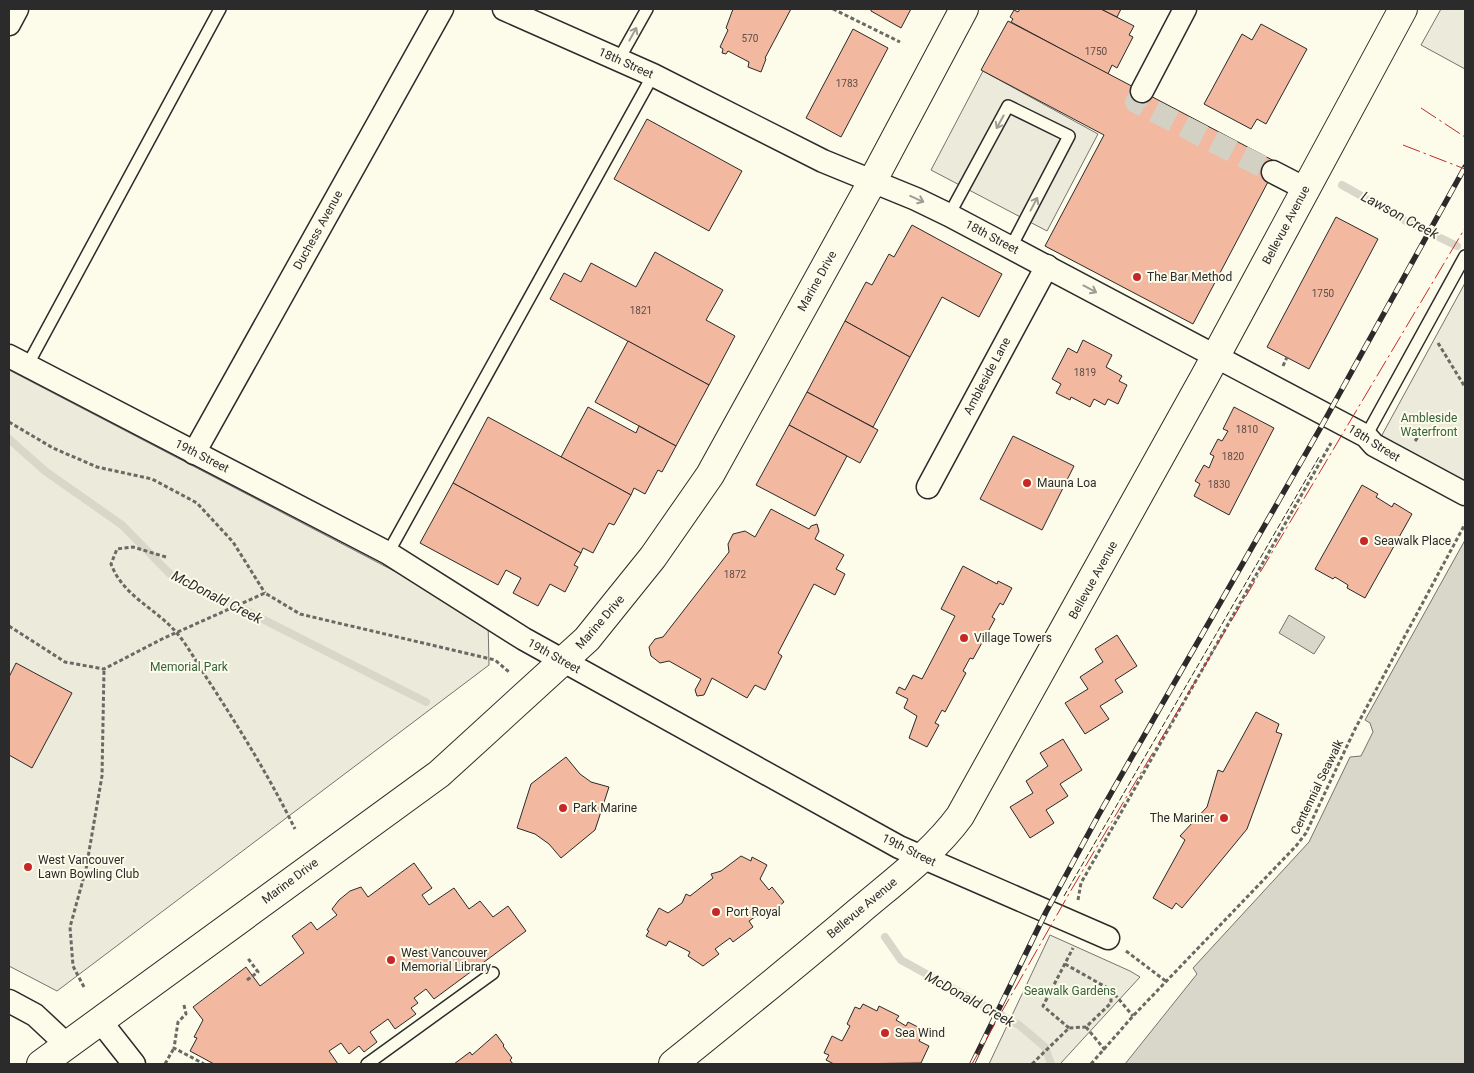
<svg xmlns="http://www.w3.org/2000/svg" width="1474" height="1073" viewBox="0 0 1474 1073" font-family="Roboto,sans-serif">
  <style>
    .green { fill: #ecebdb; stroke: #74746e }
    .parking { fill: #eceadb; stroke: #74746e }
    .water { fill: #d8d7c9; stroke: #74746e }
    .lines { fill: none; stroke-linecap: round; stroke-linejoin: round }
    .stream { stroke: #d8d7c9; stroke-width: 8 }
    .building { fill: #f2b8a0; stroke: #2b2b2b }
    .minor-tunnel { stroke: #d3d1c4; stroke-width: 22; stroke-dasharray: 22 11; stroke-linecap: butt }
    .service-casing { stroke: #2b2b2b; stroke-width: 14 }
    .minor-casing { stroke: #2b2b2b; stroke-width: 25 }
    .tertiary-casing { stroke: #2b2b2b; stroke-width: 30 }
    .secondary-casing { stroke: #2b2b2b; stroke-width: 30 }
    .path { stroke: #6a6964; stroke-width: 3; stroke-dasharray: 4 2.5; stroke-linecap: butt }
    .service { stroke: #fdfbea; stroke-width: 11 }
    .minor { stroke: #fdfbea; stroke-width: 22 }
    .tertiary { stroke: #fdfbea; stroke-width: 28 }
    .secondary { stroke: #fdfbea; stroke-width: 28 }
    .rail-casing { stroke: #2b2b2b; stroke-width: 5.5 }
    .rail { stroke: #fdfbea; stroke-width: 4; stroke-dasharray: 11; stroke-linecap: butt }
    .fence { stroke: #2b2b2b; stroke-width: 1; stroke-dasharray: 6 2.5; stroke-linecap: butt }
    .power { stroke: #c62828; stroke-width: 1; stroke-dasharray: 18 4 2.5 4; stroke-linecap: butt }
    .oneway { stroke: #9e9d94 }
    .poi-dot { fill: #c62828; stroke: #fdfbea; stroke-width: 2 }
    .labels { text-anchor: middle; stroke-width: 4; stroke-linejoin: round; paint-order: stroke }
    .number-label { font-size: 10px; fill: #5d4e48 }
    .street-label { font-size: 12px; fill: #2b2b2b; stroke: #fdfbea }
    .poi-label { font-size: 12px; fill: #2b2b2b; stroke: #fdfbea; text-anchor: start }
    .park-label { font-size: 12px; fill: #34623c; stroke: #fdfbea }
    .water-label { font-size: 14px; font-style: italic; fill: #2b2b2b; stroke: #fdfbea }
  </style>
  <rect width="100%" height="100%" fill="#fdfbea"/>
  <g class="green">
    <path d="M1465,283V485L1385,442L1382,435Z"/>
    <path d="M9,370L488,620L489,665L57,991L9,966Z"/>
    <path d="M1050,935L1130,971L1140,977L1060,1064H989Z"/>
  </g>
  <g class="parking">
    <path d="M1441,9H1465V69L1421,45Z"/>
    <path d="M983,71L1098,134L1047,231L931,170Z"/>
  </g>
  <g class="water">
    <path d="M1465,540V1064H1125L1197,974L1193,968L1309,842L1350,757L1361,756L1373,732L1370,723L1365,720Z"/>
    <path d="M1289,615L1325,637L1314,654L1279,633Z"/>
  </g>
  <g class="lines">
    <g class="stream">
      <path d="M1342,185L1406,221L1457,246"/>
      <path d="M9,439L45,471L122,525L172,576L223,599L426,702"/>
      <path d="M885,937L901,960L1019,1025L1045,1047L1051,1064"/>
    </g>
  </g>
  <g class="building">
    <path d="M733,9H791L765,58L766,59L761,72L748,67L749,62L728,51L726,54L722,53L723,49L720,47L728,30L726,28Z"/>
    <path d="M871,9H911L901,28L871,11Z"/>
    <path d="M1020,9H1101L1134,26L1129,35L1133,37L1117,68L1112,65L1108,74L1011,22L1013,19L1010,17L1014,10L1018,12Z"/>
    <path d="M1101,9H1121L1117,17Z"/>
    <path d="M1008,21L1278,163L1193,324L1045,246L1104,135L981,70Z"/>
    <path d="M1261,24L1307,49L1266,124L1257,119L1251,129L1204,104L1242,34L1252,40Z"/>
    <path d="M853,29L888,48L841,137L806,118Z"/>
    <path d="M647,119L742,171L709,231L614,179Z"/>
    <path d="M1336,217L1378,239L1309,369L1267,347Z"/>
    <path d="M912,225L1002,274L979,317L942,297L910,357L845,321L866,282L872,285L889,254L894,257Z"/>
    <path d="M655,252L723,290L706,320L735,336L709,385L550,299L564,273L581,282L591,263L636,287Z"/>
    <path d="M845,321L910,357L873,427L807,392Z"/>
    <path d="M1083,340L1112,355L1106,367L1122,376L1119,381L1127,385L1118,404L1108,399L1105,405L1094,399L1090,407L1071,397L1070,400L1056,393L1061,384L1052,379L1068,348L1077,353Z"/>
    <path d="M628,341L709,385L676,446L595,402Z"/>
    <path d="M807,392L878,430L860,463L789,425Z"/>
    <path d="M588,407L636,433L639,426L676,446L662,472L658,470L645,494L634,488L631,495L561,457Z"/>
    <path d="M1234,407L1274,428L1229,515L1194,496L1200,484L1195,481L1204,465L1209,468L1214,456L1210,454L1218,439L1222,441L1228,431L1223,429Z"/>
    <path d="M488,417L631,495L614,525L609,523L593,553L583,548L581,553L453,483Z"/>
    <path d="M789,425L847,456L815,516L756,485Z"/>
    <path d="M1013,436L1074,466L1042,530L980,499Z"/>
    <path d="M453,483L581,553L574,565L578,567L565,592L550,584L538,606L513,593L521,578L506,570L498,585L420,543Z"/>
    <path d="M1362,485L1378,494L1376,497L1392,507L1394,503L1412,514L1365,598L1347,588L1348,585L1335,577L1333,579L1315,569Z"/>
    <path d="M771,509L809,529L811,526L817,524L819,531L815,539L844,555L836,569L845,574L835,595L814,584L778,653L782,656L765,690L755,685L747,698L712,678L704,695L697,696L695,690L701,679L669,661L660,663L651,656L649,647L655,639L663,637L729,552L728,544L733,534L745,531L755,537Z"/>
    <path d="M963,566L997,584L998,581L1012,588L1003,605L1000,603L992,617L995,619L973,659L970,658L963,671L966,673L945,712L942,710L935,723L939,725L927,747L909,738L917,716L904,708L908,699L896,693L899,687L905,690L913,675L922,679L955,616L941,609Z"/>
    <path d="M1117,635L1137,666L1115,680L1123,692L1100,706L1109,719L1085,734L1065,703L1088,689L1080,677L1103,662L1095,649Z"/>
    <path d="M16,663L72,693L32,768L9,755V677Z"/>
    <path d="M1256,712L1279,724L1276,732L1282,734L1247,829L1182,908L1176,903L1172,909L1153,898L1185,840L1180,836L1207,807L1218,770L1223,772Z"/>
    <path d="M1063,739L1082,770L1060,784L1068,796L1046,810L1054,823L1030,838L1010,807L1033,793L1026,781L1048,766L1040,753Z"/>
    <path d="M566,757L580,774L591,782L609,787L595,830L561,858L549,844L535,834L517,828L531,784Z"/>
    <path d="M741,856L751,861L752,857L767,865L760,879L769,890L772,887L784,902L768,915L765,910L749,921L753,927L733,942L730,938L715,949L719,954L703,966L688,956L690,952L669,941L666,946L646,936L649,931L647,930L659,908L668,913L682,903L686,894L690,896L713,878L711,874L721,871Z"/>
    <path d="M414,863L432,888L422,895L429,905L454,888L469,909L480,901L493,917L508,906L526,931L434,999L426,989L414,998L418,1003L411,1008L416,1014L395,1029L388,1019L370,1032L377,1042L364,1052L359,1046L349,1054L341,1043L329,1051L338,1064H214L190,1051L197,1038L194,1037L203,1020L193,1007L246,967L260,986L304,953L292,936L311,922L317,930L337,915L332,909L339,900L350,891L361,887L368,897Z"/>
    <path d="M863,1004L877,1011L879,1006L899,1016L896,1020L906,1026L908,1022L924,1030L919,1041L929,1046L921,1063L834,1064L826,1060L829,1055L824,1053L832,1036L842,1041L850,1026L847,1024L855,1007L860,1009Z"/>
    <path d="M496,1034L504,1045L503,1046L512,1058L510,1060L513,1064H454L470,1052L472,1055Z"/>
  </g>
  <g class="lines">
    <path class="minor-tunnel" d="M1142,91L1136,102L1273,172"/>
    <defs>
      <g id="service">
        <path d="M619,59L647,9"/>
        <path d="M949,215L1008,106L1069,136L1011,247"/>
        <path d="M27,366L220,9"/>
        <path d="M1366,436L1465,256"/>
        <path d="M388,553L653,75"/>
        <path d="M367,1064L493,973"/>
      </g>
      <g id="minor">
        <path d="M504,9L653,75L823,161L916,199L949,215L1366,436L1374,445L1465,494"/>
        <path d="M9,24L17,9"/>
        <path d="M1142,91L1185,9"/>
        <path d="M1273,172L1306,189"/>
        <path d="M9,356L388,553L524,639L899,847L1108,938"/>
        <path d="M194,453L442,9"/>
        <path d="M928,487L1047,266"/>
        <path d="M9,1001L35,1015L67,1045"/>
        <path d="M101,1022L134,1064"/>
      </g>
      <path id="tertiary" d="M673,1064C735,1014 797,964 858,912C893,882 933,853 960,816L1205,376L1403,9"/>
      <path id="secondary" d="M41,1064L439,774L587,639L653,557L710,475L872,182L964,9"/>
    </defs>
    <use href="#service" class="service-casing"/>
    <use href="#minor" class="minor-casing"/>
    <use href="#tertiary" class="tertiary-casing"/>
    <use href="#secondary" class="secondary-casing"/>
    <g class="path">
      <path d="M833,9L900,42"/>
      <path d="M1438,343L1465,387"/>
      <path d="M1283,366L1287,357"/>
      <path d="M9,422L53,448L97,467L152,479L197,503L233,542L265,593"/>
      <path d="M1415,441L1422,432L1430,428"/>
      <path d="M166,557L133,547L117,549L111,564C123,596 155,608 176,632C189,647 199,667 210,683C241,731 270,778 295,829"/>
      <path d="M9,626L65,662L104,669L162,639L265,593L300,614L495,660L509,672"/>
      <path d="M1078,900L1081,883L1331,443"/>
      <path d="M1126,951L1167,982"/>
      <path d="M1065,964L1111,990L1133,1016"/>
      <path d="M247,980L258,972L247,957"/>
      <path d="M84,987L73,966L70,927L86,869L102,776L104,669"/>
      <path d="M184,1005L186,1014L178,1022L174,1048L204,1064"/>
      <path d="M1069,1028L1043,1006L1073,948"/>
      <path d="M1105,1050L1086,1027L1111,1003V990"/>
      <path d="M165,1064L174,1048"/>
      <path d="M1032,1064L1069,1028L1086,1027"/>
      <path d="M1091,1064L1133,1016L1296,846L1306,833L1355,729L1465,524"/>
    </g>
    <use href="#service" class="service"/>
    <use href="#minor" class="minor"/>
    <use href="#tertiary" class="tertiary"/>
    <use href="#secondary" class="secondary"/>
    <defs>
      <path id="rail" d="M972,1064L1046,912L1098,816L1321,427L1465,167"/>
    </defs>
    <use href="#rail" class="rail-casing"/>
    <use href="#rail" class="rail"/>
    <path class="fence" d="M1064,896L1319,457"/>
    <g class="power">
      <path d="M1421,108L1465,137"/>
      <path d="M1403,145L1465,169"/>
      <path d="M972,1064L1070,892L1465,228"/>
    </g>
  </g>
  <defs><path id="oneway-shaft" d="M-6 0H5M1.5-3L5.5 0L1.5 3" fill="none" stroke-width="1.6" stroke-linecap="round" stroke-linejoin="round" transform="scale(1.25)"/></defs>
  <g class="oneway">
    <use href="#oneway-shaft" transform="translate(633 34) rotate(-61)"/>
    <use href="#oneway-shaft" transform="translate(1000 122) rotate(119)"/>
    <use href="#oneway-shaft" transform="translate(917 199) rotate(24)"/>
    <use href="#oneway-shaft" transform="translate(1034 204) rotate(-62)"/>
    <use href="#oneway-shaft" transform="translate(1090 289) rotate(28)"/>
  </g>
  <g class="poi-dot">
    <circle cx="1137" cy="277" r="5"/>
    <circle cx="1027" cy="483" r="5"/>
    <circle cx="1364" cy="541" r="5"/>
    <circle cx="964" cy="638" r="5"/>
    <circle cx="563" cy="808" r="5"/>
    <circle cx="1224" cy="818" r="5"/>
    <circle cx="28" cy="867" r="5"/>
    <circle cx="716" cy="912" r="5"/>
    <circle cx="391" cy="960" r="5"/>
    <circle cx="885" cy="1033" r="5"/>
  </g>
  <g class="labels">
    <g class="number-label">
      <text x="750" y="42">570</text>
      <text x="1096" y="55">1750</text>
      <text x="847" y="87">1783</text>
      <text x="1323" y="297">1750</text>
      <text x="641" y="314">1821</text>
      <text x="1085" y="376">1819</text>
      <text x="1247" y="433">1810</text>
      <text x="1233" y="460">1820</text>
      <text x="1219" y="488">1830</text>
      <text x="735" y="578">1872</text>
    </g>
    <g class="street-label">
      <text transform="translate(626 63) rotate(24)" y="4">18th Street</text>
      <text transform="translate(1286 225) rotate(-62)" y="4">Bellevue Avenue</text>
      <text transform="translate(318 230) rotate(-61)" y="4">Duchess Avenue</text>
      <text transform="translate(992 237) rotate(28)" y="4">18th Street</text>
      <text transform="translate(817 281) rotate(-61)" y="4">Marine Drive</text>
      <text transform="translate(987 376) rotate(-62)" y="4">Ambleside Lane</text>
      <text transform="translate(1374 443) rotate(32)" y="4">18th Street</text>
      <text transform="translate(202 456) rotate(27)" y="4">19th Street</text>
      <text transform="translate(1093 580) rotate(-61)" y="4">Bellevue Avenue</text>
      <text transform="translate(600 622) rotate(-49)" y="4">Marine Drive</text>
      <text transform="translate(554 656) rotate(29)" y="4">19th Street</text>
      <text transform="translate(1317 787) rotate(-64)" y="4">Centennial Seawalk</text>
      <text transform="translate(909 850) rotate(26)" y="4">19th Street</text>
      <text transform="translate(290 881) rotate(-37)" y="4">Marine Drive</text>
      <text transform="translate(862 908) rotate(-40)" y="4">Bellevue Avenue</text>
    </g>
    <g class="poi-label">
      <text x="1147" y="281">The Bar Method</text>
      <text x="1037" y="487">Mauna Loa</text>
      <text x="1374" y="545">Seawalk Place</text>
      <text x="974" y="642">Village Towers</text>
      <text x="573" y="812">Park Marine</text>
      <text x="1214" y="822" text-anchor="end">The Mariner</text>
      <text x="38" y="864">West Vancouver<tspan x="38" dy="14">Lawn Bowling Club</tspan></text>
      <text x="726" y="916">Port Royal</text>
      <text x="401" y="957">West Vancouver<tspan x="401" dy="14">Memorial Library</tspan></text>
      <text x="895" y="1037">Sea Wind</text>
    </g>
    <g class="park-label">
      <text x="1429" y="422">Ambleside<tspan x="1429" dy="14">Waterfront</tspan></text>
      <text x="189" y="671">Memorial Park</text>
      <text x="1070" y="995">Seawalk Gardens</text>
    </g>
    <g class="water-label">
      <text transform="translate(1400 215) rotate(28)" y="5">Lawson Creek</text>
      <text transform="translate(217 597) rotate(27)" y="5">McDonald Creek</text>
      <text transform="translate(970 999) rotate(29)" y="5">McDonald Creek</text>
    </g>
  </g>
  <rect width="1474" height="1073" fill="none" stroke="#2b2b2b" stroke-width="20"/>
</svg>
